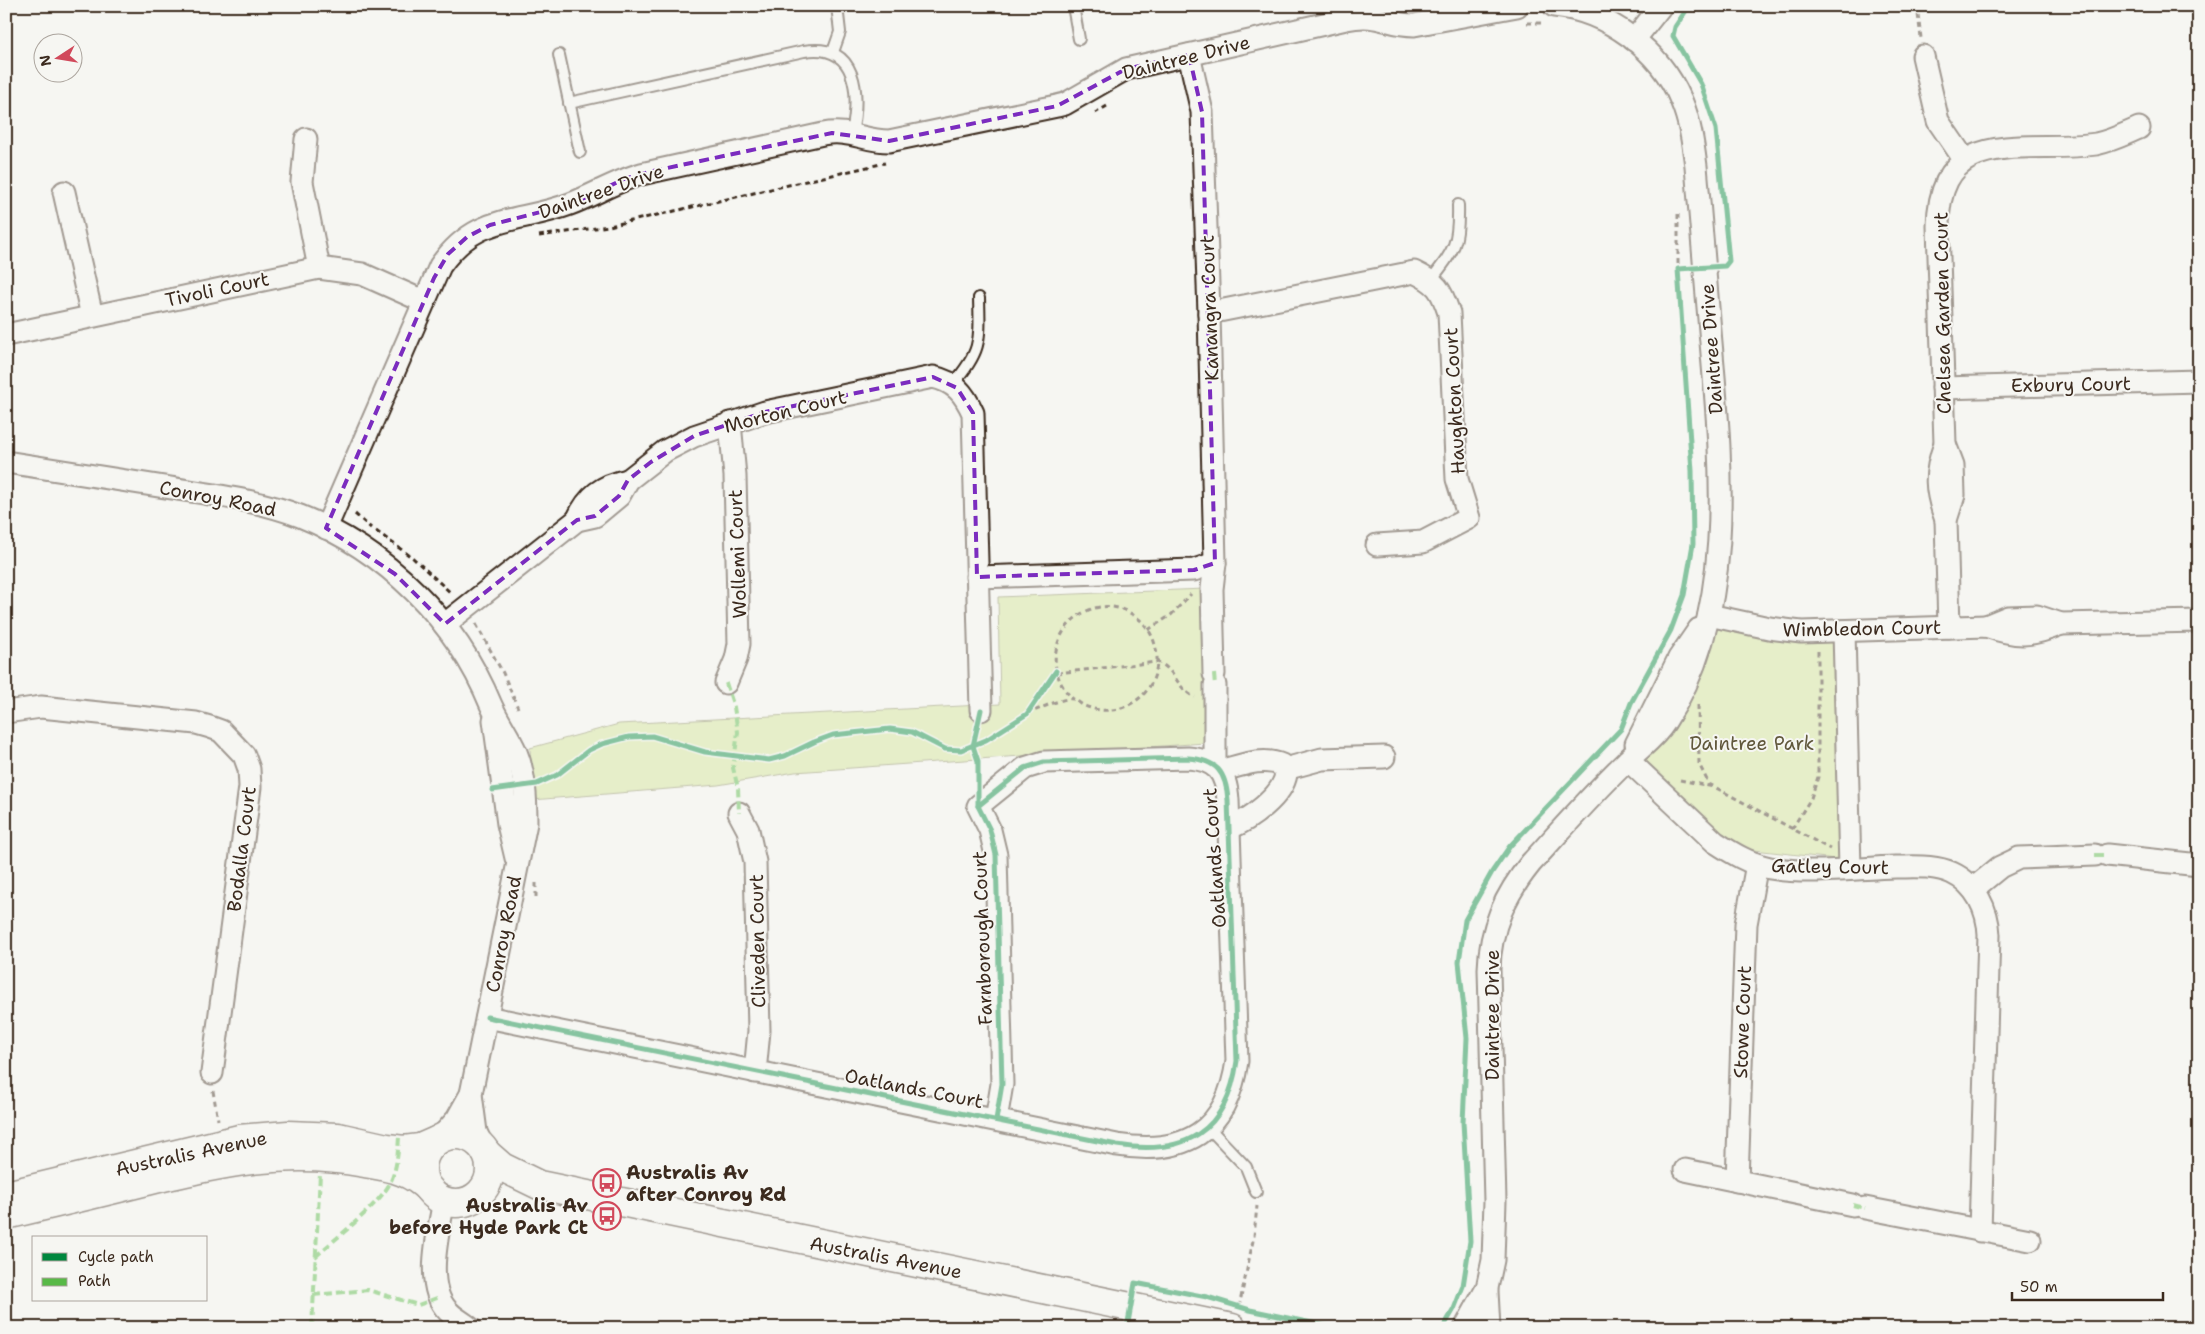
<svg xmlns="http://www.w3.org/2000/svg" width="2205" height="1334" viewBox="0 0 2205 1334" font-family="'Shantell Sans',sans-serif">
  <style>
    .green { fill: #d2e498; stroke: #86875b }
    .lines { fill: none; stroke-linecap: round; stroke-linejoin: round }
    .lane-casing { stroke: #3b2a1e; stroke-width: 14 }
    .street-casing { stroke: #3b2a1e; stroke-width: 25 }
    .secondary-casing { stroke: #3b2a1e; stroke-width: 31 }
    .path { stroke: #3b2a1e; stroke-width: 3; stroke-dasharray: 5 4; stroke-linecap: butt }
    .lane { stroke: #f6f6f2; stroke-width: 10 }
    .street { stroke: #f6f6f2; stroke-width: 21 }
    .secondary { stroke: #f6f6f2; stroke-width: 28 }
    .quiet { stroke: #58b947; stroke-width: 4; stroke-dasharray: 8 4; stroke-linecap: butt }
    .cycleway-casing { stroke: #f6f6f2; stroke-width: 8 }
    .cycleway { stroke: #00873e; stroke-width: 5 }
    .marked { fill: none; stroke: #7b2cbf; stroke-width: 4; stroke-dasharray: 10 6; stroke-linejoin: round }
    .labels { text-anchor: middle; stroke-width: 4; stroke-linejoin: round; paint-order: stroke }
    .street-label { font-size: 19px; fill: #3b2a1e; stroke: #f6f6f2 }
    .park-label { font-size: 19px; fill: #61583c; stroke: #f6f6f2 }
    .poi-label { font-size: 19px; font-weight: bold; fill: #3b2a1e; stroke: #f6f6f2; text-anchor: start }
  </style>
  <rect width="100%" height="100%" fill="#f6f6f2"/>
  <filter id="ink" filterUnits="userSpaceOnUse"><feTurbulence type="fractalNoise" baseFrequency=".02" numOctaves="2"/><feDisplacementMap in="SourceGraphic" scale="10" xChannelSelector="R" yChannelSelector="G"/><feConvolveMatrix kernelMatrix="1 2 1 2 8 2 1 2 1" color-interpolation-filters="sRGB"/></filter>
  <g filter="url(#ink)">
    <g class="green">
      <path d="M1205,589V743L795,772L718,785L532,800L530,748L619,724L1000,704L998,597Z"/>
      <path d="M1716,625L1834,641L1844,860L1736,848L1644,759Z"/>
    </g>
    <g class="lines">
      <defs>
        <g id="lane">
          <path d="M1073,6L1079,39"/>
          <path d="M833,52L840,32L837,6"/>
          <path d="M559,55L580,152"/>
          <path d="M569,103L804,51C858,42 860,94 852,133"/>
          <path d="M1431,280C1455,249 1459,244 1458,205"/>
          <path d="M953,384C982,351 980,340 979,298"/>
          <path d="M1207,1126L1246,1167L1256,1192"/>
        </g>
        <g id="street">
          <path d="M1634,40L1661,6"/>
          <path d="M1189,55L1202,112L1209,313L1215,563L1212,589L1214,674"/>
          <path d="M1923,56L1938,121L1964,159"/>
          <path d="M306,139L302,182L319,268"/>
          <path d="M64,192L92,316"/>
          <path d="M1209,313L1414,272C1437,283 1441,289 1449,313L1457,479L1469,518L1423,542L1377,545"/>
          <path d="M6,335L319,268L362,274L423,301"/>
          <path d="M1943,388L2199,381"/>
          <path d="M1945,444C1934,474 1935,490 1946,520"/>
          <path d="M6,462C61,471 116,479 171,488C214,495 258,500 300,516C386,550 456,620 491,705C498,721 509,736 516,752C525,773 526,800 526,823L471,1094L476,1132L484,1149"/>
          <path d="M577,520C588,496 602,485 628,480"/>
          <path d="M326,528L440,266C477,213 517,224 570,204C594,195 616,181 641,174L823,134C850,129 863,141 889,141L1057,106L1065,104L1126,69L1346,19C1379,12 1386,25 1414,25L1517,6"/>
          <path d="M977,577L1194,570L1215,563"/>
          <path d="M1709,615L1769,628L1801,632L1986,626C2017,637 2030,637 2061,624"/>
          <path d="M445,624L577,520L595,516L619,496L628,480L651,462L665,451L694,436L765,412L933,377C955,382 964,393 973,413L981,710"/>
          <path d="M1986,626L2008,617L2037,616L2061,624L2199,621"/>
          <path d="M1949,627L1946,520L1954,495L1953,465L1945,444L1938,226C1939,123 2027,154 2096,144C2111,141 2125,134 2139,128"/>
          <path d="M1844,631L1850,869"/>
          <path d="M726,683L736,659L739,644L735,476L730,423"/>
          <path d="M6,712L41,707L196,723L210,727L221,731L244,755L249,769L250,787L212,1073"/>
          <path d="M494,720L508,824L516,858"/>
          <path d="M1636,744L1679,658L1699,629"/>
          <path d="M1628,760L1715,842C1732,853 1750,864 1770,868C1809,875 1857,868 1896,867C1915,867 1935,865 1952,873C1976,884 1988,910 1989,935L1980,1231"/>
          <path d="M1215,766V685"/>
          <path d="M1285,769L1322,759L1384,757"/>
          <path d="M1220,771C1239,766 1263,756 1282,765L1286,774C1283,796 1249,820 1230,828"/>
          <path d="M739,813L748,830L755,862L759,1031L755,1072"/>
          <path d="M2107,855L2199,865"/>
          <path d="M1973,889L2000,867L2019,858L2095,855"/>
          <path d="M487,1017L1117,1145C1185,1156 1227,1132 1237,1061L1228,800C1226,772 1217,760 1188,758L1044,762L1025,768L978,806L990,830L996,855L1002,1084L996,1120"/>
          <path d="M439,1139L457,1119L471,1094"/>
          <path d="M1685,1170L1853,1205"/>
          <path d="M1737,1181L1746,924L1757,864"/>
          <path d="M444,1200C439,1231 423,1286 448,1311C454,1318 463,1322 470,1328"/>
          <path d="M1865,1208L2030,1240"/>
          <path d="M1487,1291L1489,1328"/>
          <path d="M1465,1328L1487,1288L1493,1260L1495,1201L1489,969C1490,928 1505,895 1531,863C1562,829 1594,792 1628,760C1641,747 1655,738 1665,722C1739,611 1721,457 1710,331C1705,276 1701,221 1696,166C1693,143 1690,121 1681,100C1660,50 1607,11 1554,6"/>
        </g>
        <g id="secondary">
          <circle cx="456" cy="1169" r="34"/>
          <path d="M486,1153L502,1167L539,1185L1232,1328"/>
          <path d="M6,1195L239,1139L288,1135L338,1137L387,1148L404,1150L420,1148L436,1141"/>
          <path d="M6,1215C53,1204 100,1193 147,1181C223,1163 286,1148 365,1163C392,1168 410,1170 430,1190"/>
        </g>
      </defs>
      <use href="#lane" class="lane-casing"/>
      <use href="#street" class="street-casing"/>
      <use href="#secondary" class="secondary-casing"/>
      <g class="path">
        <path d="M1917,6L1921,38"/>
        <path d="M1527,23H1543"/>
        <path d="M1095,113L1107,106"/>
        <path d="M1678,214V269"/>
        <path d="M539,236L609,226L885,163"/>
        <path d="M355,514L371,528"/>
        <path d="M376,531L413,558L452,594"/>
        <path d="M476,624L503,673L518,708"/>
        <path d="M1148,630L1171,615L1191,594"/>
        <path d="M1057,673L1157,662C1175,668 1177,690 1195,697"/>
        <path d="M1698,705L1699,764L1709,784L1830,849"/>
        <path d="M1027,714C1037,710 1063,697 1073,699C1076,699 1080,704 1083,705C1100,713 1118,712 1134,702C1149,693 1158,675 1157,657C1156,643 1151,630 1140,620C1089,576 1023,650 1073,699"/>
        <path d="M1680,780L1714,787"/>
        <path d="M1792,829L1811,798L1818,777V651"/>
        <path d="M536,897V881"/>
        <path d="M213,1091L218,1120"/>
        <path d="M1239,1307L1254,1236L1257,1206"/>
      </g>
      <use href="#lane" class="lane"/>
      <use href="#street" class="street"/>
      <use href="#secondary" class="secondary"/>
      <g class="quiet">
        <path d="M1214,674L1215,685"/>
        <path d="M726,683L734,707L738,732L733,768L738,788L739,813"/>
        <path d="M2095,855H2107"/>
        <path d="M1853,1205L1865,1208"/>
        <path d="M315,1257C335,1239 379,1205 390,1183C397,1169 398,1152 399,1137"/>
        <path d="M313,1295L368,1290L418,1305L440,1297"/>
        <path d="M312,1328L320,1174"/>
        <path d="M1224,1328V1326"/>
      </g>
      <defs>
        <g id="cycleway">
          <path d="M981,710L973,746L978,761V806L990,830L996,855L1002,1084L996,1120"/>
          <path d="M492,790L537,784L557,775L589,750L602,744L629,737L652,736L705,752L769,760L785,756L814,742L833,735L890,729L912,732L945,749L961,750L986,740L1027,714L1056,671"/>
          <path d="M487,1017L1117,1145C1185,1156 1227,1132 1237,1061L1228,800C1226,772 1217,760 1188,758L1044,762L1025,768L978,806"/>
          <path d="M1127,1328L1135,1283L1207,1297L1250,1310L1336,1328"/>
          <path d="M1443,1328L1454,1309L1463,1286L1470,1241L1463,1122L1467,1038L1459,962L1465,920L1492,872L1510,846L1621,729L1631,703L1671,630L1684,595L1693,544L1692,471L1678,269L1725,266L1729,261L1716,129L1701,84L1673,36L1675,27L1689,6"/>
        </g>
      </defs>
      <use href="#cycleway" class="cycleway-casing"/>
      <use href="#cycleway" class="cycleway"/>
    </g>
  </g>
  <path d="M0 0H2205V1334H0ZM1189,55L1202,112L1215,563L1194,570L977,577L973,413L957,388L933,377L765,412L694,436L651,462L628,480L619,496L595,516L577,520L445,624L395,574L326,528L434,278L448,254L467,237L490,225L572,204L624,179L653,171L832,133L889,141L1057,106L1126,69Z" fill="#f6f6f2" fill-opacity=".55" fill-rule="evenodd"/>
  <path class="marked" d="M1189,55L1202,112L1215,563L1194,570L977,577L973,413L957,388L933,377L765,412L694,436L651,462L628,480L619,496L595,516L577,520L445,624L395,574L326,528L434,278L448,254L467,237L490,225L572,204L624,179L653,171L832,133L889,141L1057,106L1126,69Z"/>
  <defs>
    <symbol id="bus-ring" viewBox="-11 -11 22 22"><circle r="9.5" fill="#f6f6f2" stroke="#d1495b" stroke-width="1.5"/><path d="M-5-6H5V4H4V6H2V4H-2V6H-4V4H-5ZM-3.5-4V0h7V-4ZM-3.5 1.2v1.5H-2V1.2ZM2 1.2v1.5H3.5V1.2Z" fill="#d1495b"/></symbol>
  </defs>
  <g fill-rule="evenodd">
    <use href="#bus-ring" x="591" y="1167" width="32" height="32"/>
    <use href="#bus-ring" x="591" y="1200" width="32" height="32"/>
  </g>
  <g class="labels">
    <g class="street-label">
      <text transform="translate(1186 57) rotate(-14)" y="7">Daintree Drive</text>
      <text transform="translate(601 191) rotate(-19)" y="7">Daintree Drive</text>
      <text transform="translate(217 289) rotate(-12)" y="7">Tivoli Court</text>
      <text transform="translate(1209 308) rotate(-92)" y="7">Kanangra Court</text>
      <text transform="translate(1942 313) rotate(-91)" y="7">Chelsea Garden Court</text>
      <text transform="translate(1711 349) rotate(-94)" y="7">Daintree Drive</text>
      <text transform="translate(2071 384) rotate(-1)" y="7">Exbury Court</text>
      <text transform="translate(1454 401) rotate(-93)" y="7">Haughton Court</text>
      <text transform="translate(785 411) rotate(-14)" y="7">Morton Court</text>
      <text transform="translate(218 498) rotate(11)" y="7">Conroy Road</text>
      <text transform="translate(737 554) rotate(-92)" y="7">Wollemi Court</text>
      <text transform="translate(1862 628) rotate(-1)" y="7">Wimbledon Court</text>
      <text transform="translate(241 849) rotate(-83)" y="7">Bodalla Court</text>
      <text transform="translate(1214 858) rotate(-94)" y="7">Oatlands Court</text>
      <text transform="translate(1830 866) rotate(1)" y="7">Gatley Court</text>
      <text transform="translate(503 934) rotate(-79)" y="7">Conroy Road</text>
      <text transform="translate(982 938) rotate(-92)" y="7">Farnborough Court</text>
      <text transform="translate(757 941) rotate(-91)" y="7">Cliveden Court</text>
      <text transform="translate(1492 1015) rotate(-90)" y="7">Daintree Drive</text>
      <text transform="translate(1742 1022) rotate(-88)" y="7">Stowe Court</text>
      <text transform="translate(914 1088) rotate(11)" y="7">Oatlands Court</text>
      <text transform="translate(191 1153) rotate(-12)" y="7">Australis Avenue</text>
      <text transform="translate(886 1257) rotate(11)" y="7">Australis Avenue</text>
    </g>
    <g class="park-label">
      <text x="1752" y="750">Daintree Park</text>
    </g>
    <g class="poi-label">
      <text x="626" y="1179">Australis Av<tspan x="626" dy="22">after Conroy Rd</tspan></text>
      <text x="588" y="1212" text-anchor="end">Australis Av<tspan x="588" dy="22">before Hyde Park Ct</tspan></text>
    </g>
  </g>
  <rect width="2205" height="1334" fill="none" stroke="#f6f6f2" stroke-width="25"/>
  <rect x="12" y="12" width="2180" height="1309" fill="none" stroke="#3b2a1e" stroke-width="2" filter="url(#ink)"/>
  <rect x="32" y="1236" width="175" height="65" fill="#f6f6f2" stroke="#aba49d"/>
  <rect x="42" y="1253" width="25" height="8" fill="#00873e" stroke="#aba49d"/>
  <text x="78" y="1262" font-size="15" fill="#3b2a1e">Cycle path</text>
  <rect x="42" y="1278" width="25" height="8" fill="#58b947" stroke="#aba49d"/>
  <text x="78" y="1286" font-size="15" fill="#3b2a1e">Path</text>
  <g transform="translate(58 58) rotate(258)"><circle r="24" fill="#f6f6f2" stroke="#aba49d"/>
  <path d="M0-4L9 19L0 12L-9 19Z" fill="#d1495b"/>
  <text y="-8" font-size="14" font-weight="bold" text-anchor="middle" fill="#3b2a1e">N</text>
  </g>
  <path d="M2012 1292v8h151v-8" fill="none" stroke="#3b2a1e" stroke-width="2.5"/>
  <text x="2020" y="1292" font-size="15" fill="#3b2a1e" stroke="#f6f6f2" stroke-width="4" paint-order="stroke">50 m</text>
</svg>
